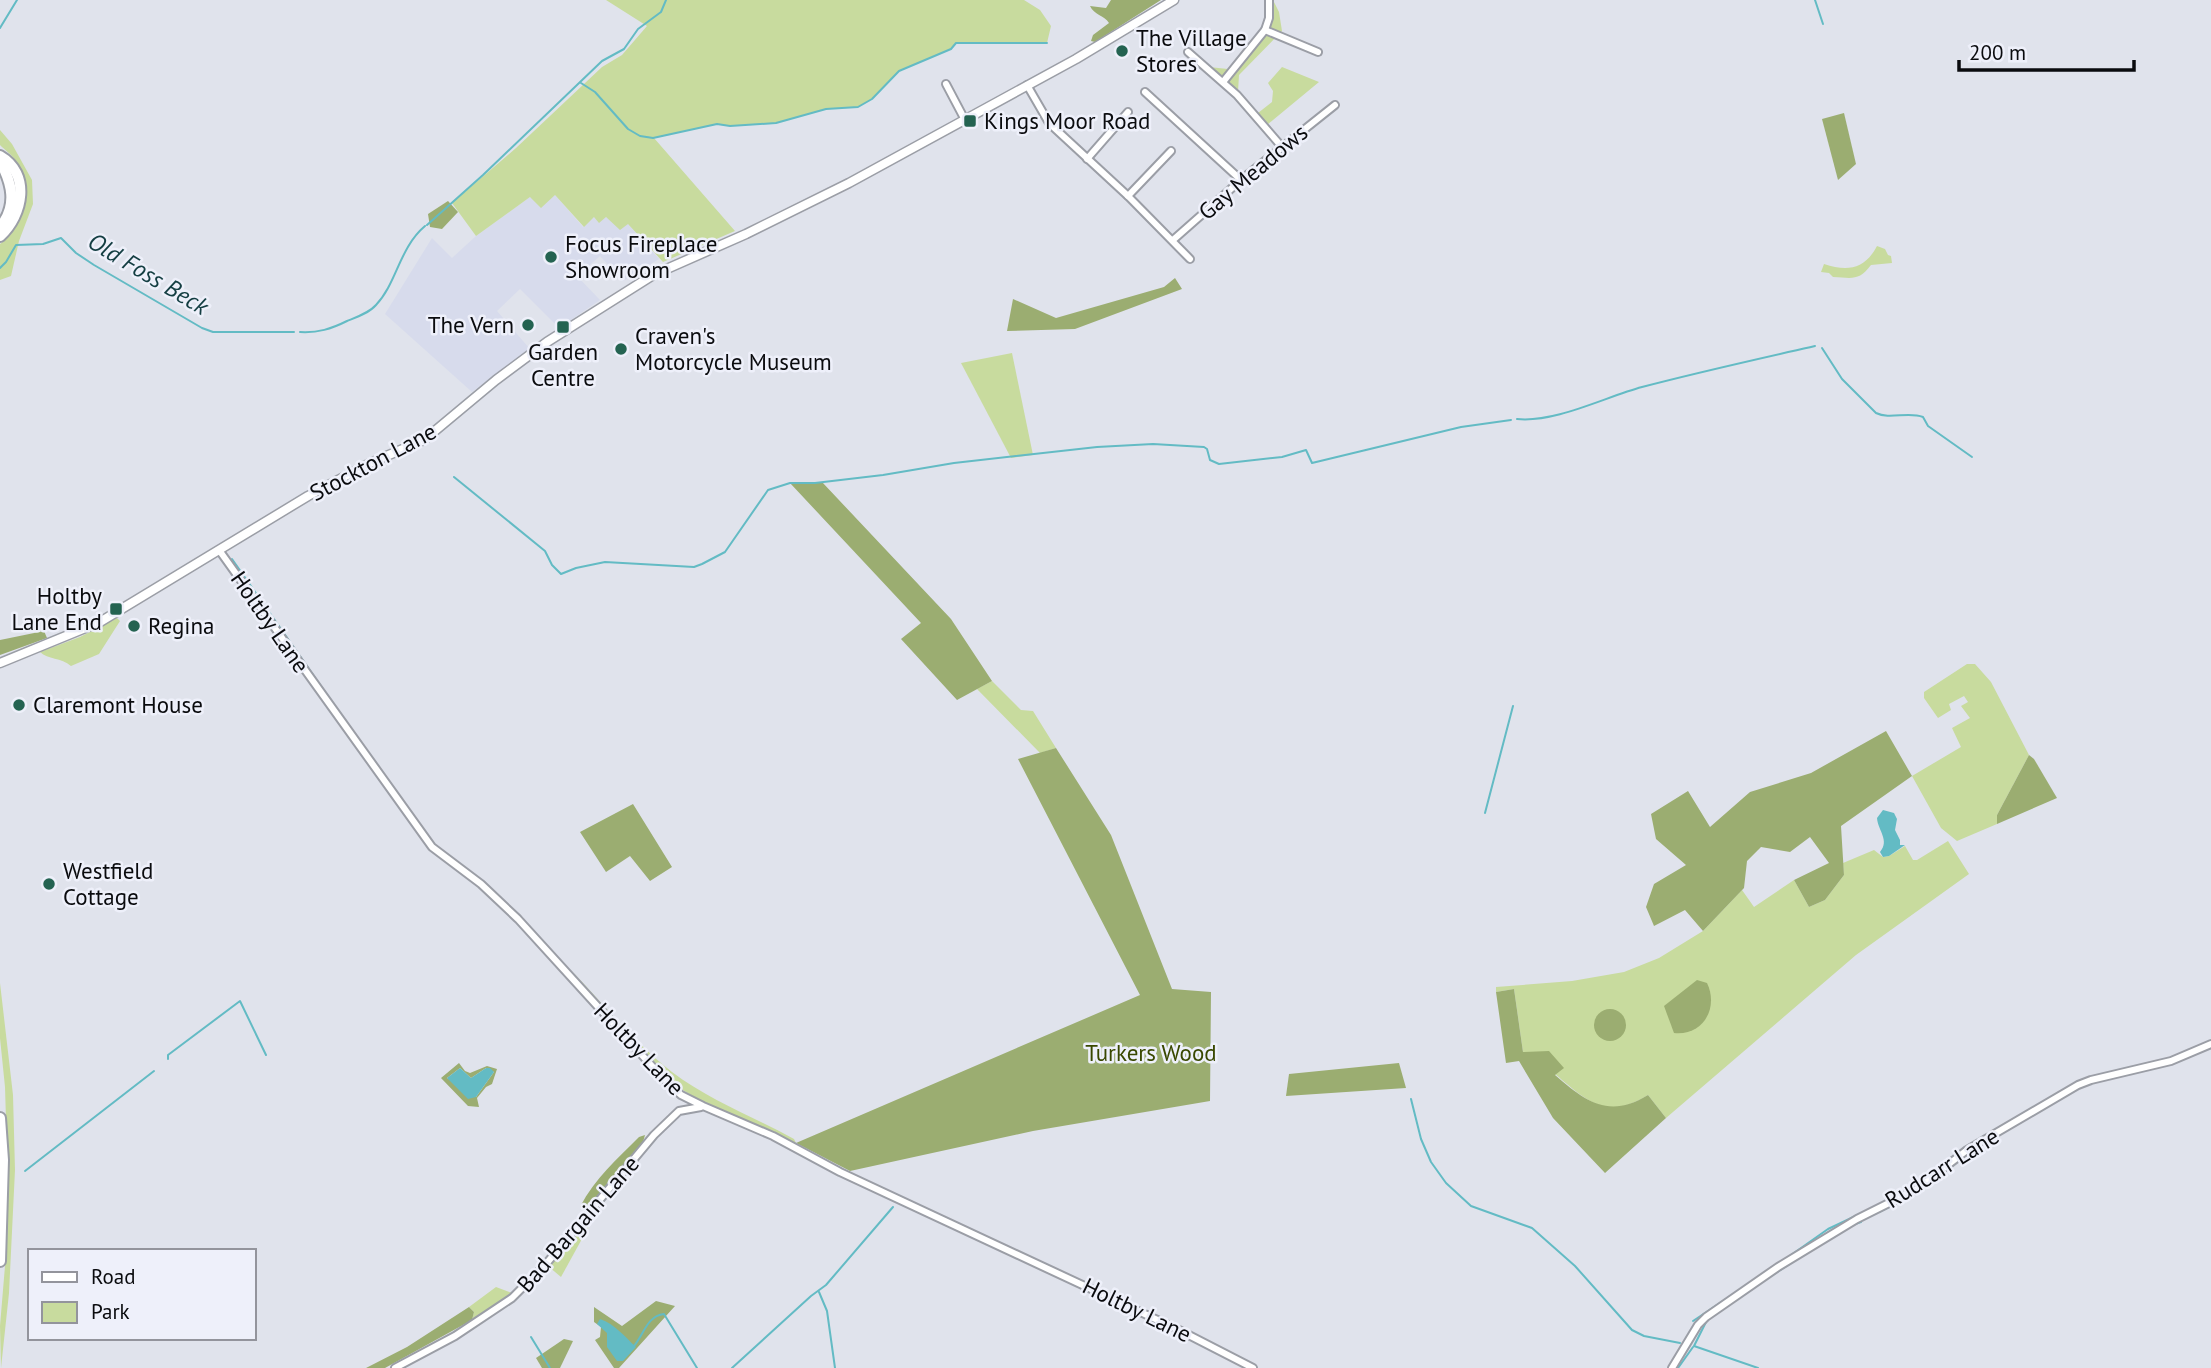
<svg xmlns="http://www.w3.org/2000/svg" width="2211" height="1368" viewBox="0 0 2211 1368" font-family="'PT Sans',sans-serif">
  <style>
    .built { fill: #d7dbec }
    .green { fill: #c8db9e }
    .forest { fill: #9bad71; fill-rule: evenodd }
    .water { fill: #63bbc4 }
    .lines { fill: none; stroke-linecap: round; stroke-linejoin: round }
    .stream { stroke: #63bbc4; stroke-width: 2 }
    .minor-casing { stroke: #9b9ea6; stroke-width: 10 }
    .tertiary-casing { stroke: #9b9ea6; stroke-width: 11 }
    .trunk-casing { stroke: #9b9ea6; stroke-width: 14 }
    .minor { stroke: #fff; stroke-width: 6 }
    .tertiary { stroke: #fff; stroke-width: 8 }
    .trunk { stroke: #fff; stroke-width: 10 }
    .poi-dot { fill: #246351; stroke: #eef0fa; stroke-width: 2.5 }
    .labels { text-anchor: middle; stroke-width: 5; stroke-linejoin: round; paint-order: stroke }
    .poi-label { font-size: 23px; fill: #0a0b0e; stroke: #eef0fa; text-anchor: start }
    .street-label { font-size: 23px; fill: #0a0b0e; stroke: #eef0fa }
    .park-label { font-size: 23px; fill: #394800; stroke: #eef0fa }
    .water-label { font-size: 24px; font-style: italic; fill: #143e42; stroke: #eef0fa }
  </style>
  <rect width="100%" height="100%" fill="#e0e3ec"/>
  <path class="built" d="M555,195L583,227L594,217H605L627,223L659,259L623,281L600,256L577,276L600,300L559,328L520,289L497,311L530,349L472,392L385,314L432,238L452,258L476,236L530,197Z"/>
  <g class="green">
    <path d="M606,0H1024L1040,10L1051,26L1047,43H956L951,49L899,71L872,99L858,107L826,109L776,123L730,126L717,124L654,138L735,231L663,262L628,224L620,230L606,217L599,223L594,217L584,227L555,195L541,208L530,197L476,236L452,203L516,148L602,67L622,55L647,26Z"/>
    <path d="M1273,0L1279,12L1282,31L1239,75L1238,92L1209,67L1237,70L1270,28Z"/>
    <path d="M1282,67L1319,82L1267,125L1258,113L1272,102L1273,91L1268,83Z"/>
    <path d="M0,130L12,144L32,180L33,204L19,241L11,276L0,280V244C26,225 35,188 16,161C12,155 5,150 0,145Z"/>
    <path d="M1877,246L1885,249L1888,255L1891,256L1892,263L1871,265C1859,281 1853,278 1833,277L1829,273L1821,272L1824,264C1848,272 1865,269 1877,246Z"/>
    <path d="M1012,353L1033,455L1011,458L961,363Z"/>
    <path d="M117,618L120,621L99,654L71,666C61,657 48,660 40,652L80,637Z"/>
    <path d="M1967,664H1975L1991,682L2029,755L1997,815V824L1957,841L1941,828L1912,776L1961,747L1952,728L1970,718L1961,706L1968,702L1964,696L1949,704L1951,710L1938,718L1924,698V692Z"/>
    <path d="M992,681L1021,710L1033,711L1056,748L1040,753L977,689Z"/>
    <path d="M1948,841L1969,874L1856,955L1666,1118L1648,1095C1606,1121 1587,1101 1555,1074C1545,1066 1533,1059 1523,1052L1514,989L1496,992V987L1572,981L1624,972L1659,958L1703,931L1742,890L1754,907L1794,880L1809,907L1825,900L1844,875L1843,863L1874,850L1883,857L1889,856L1905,846L1913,860H1917Z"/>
    <path d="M570,969C603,1004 635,1043 672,1072C709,1100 754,1117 794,1139L796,1143L698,1099L681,1089L646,1054Z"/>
    <path d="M0,983L13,1095L15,1170L9,1293L1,1368L0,1326L7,1242L8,1186L5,1087L0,1038Z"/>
    <path d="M594,1217L561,1277L548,1266Z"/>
    <path d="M496,1287L512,1293L472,1320L474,1312L469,1307Z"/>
  </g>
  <g class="forest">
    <path d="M1111,0H1161L1095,42L1091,41L1093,35L1109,23C1104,15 1094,15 1090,6L1106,8Z"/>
    <path d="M1844,113L1856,164L1838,180L1822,119Z"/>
    <path d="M448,201L458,212L442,229L430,227L428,214Z"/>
    <path d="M1175,278L1182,289L1075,329L1007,331L1013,299L1056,318L1164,287Z"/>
    <path d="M800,482H822L951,619L992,681L957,700L901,639L921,623L790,483Z"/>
    <path d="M44,631L47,638L0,655V640Z"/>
    <path d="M1886,731L1912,776L1841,826L1844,875L1825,900L1809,907L1794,880L1829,863L1810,837L1790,852L1761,847L1747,861L1744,888L1703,931L1685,910L1654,926L1646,907L1654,884L1686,865L1656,839L1651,814L1688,791L1710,827L1750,792L1811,773Z"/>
    <path d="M1056,748L1111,835L1172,989L1211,992L1210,1101L1033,1131L850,1171L796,1143L1140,995L1018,759Z"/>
    <path d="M2029,755L2034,759L2057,798L1997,824V815Z"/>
    <path d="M633,804L672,867L650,881L630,856L606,872L580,832Z"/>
    <path d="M1697,980L1707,983C1719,1008 1703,1036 1674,1033L1664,1006Z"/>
    <path d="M1514,989L1523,1052L1549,1051L1564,1068L1555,1075C1586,1102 1609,1119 1648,1095L1666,1118L1605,1173L1553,1118L1519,1061L1506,1063L1496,992Z"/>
    <circle cx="1610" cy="1025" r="16"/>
    <path d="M459,1063L465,1071L470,1073L487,1066L497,1069L492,1084L486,1087L477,1098L479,1107L468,1106L441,1078ZM460,1068L471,1078L486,1068L494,1072L476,1097L447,1078Z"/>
    <path d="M1399,1063L1406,1088L1286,1096L1289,1074Z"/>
    <path d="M645,1135L643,1142L587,1211L580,1207C595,1178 617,1159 639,1137Z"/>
    <path d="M656,1301L675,1306L619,1368H614L595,1340L600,1337L601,1327L594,1322V1307L622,1326Z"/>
    <path d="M469,1307L474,1312L472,1320L385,1368H366L407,1347Z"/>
    <path d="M564,1339L573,1341L560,1368H542L536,1358Z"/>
  </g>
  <g class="water">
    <path d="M1883,810L1894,813L1897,819L1895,830L1900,840V845H1905L1889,856L1883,857L1880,852C1890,840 1878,831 1877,818Z"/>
    <path d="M460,1068L471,1078L486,1068H490L494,1072L476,1097L468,1099L447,1078Z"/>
    <path d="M600,1319C615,1324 625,1337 636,1347L623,1361H617L607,1347V1333L597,1324Z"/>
  </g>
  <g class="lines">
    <g class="stream">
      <path d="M1815,0L1823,24"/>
      <path d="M0,28L17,0"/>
      <path d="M581,83L595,92L628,129L640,136L653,138L717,124L730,126L776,123L826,109L858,107L872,99L899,71L951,49L956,43H1047"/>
      <path d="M427,225L483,175L602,61L624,49L638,29L661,12L666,0"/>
      <path d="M0,268L6,262L16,245L43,244L61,238L76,253L94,265L202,328L213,332H294"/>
      <path d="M300,332C318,333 331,329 347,321C357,317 369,313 376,305C397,283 399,248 425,226"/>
      <path d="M1822,348L1842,379L1876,413C1890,420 1908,411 1923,417L1928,426L1972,457"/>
      <path d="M1517,419C1555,423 1605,397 1642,387C1699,372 1758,359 1815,346"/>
      <path d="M454,477L545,551L552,565L561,574L576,568L605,562L694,567L702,564L725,552L768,490L790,483H815L883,475L954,463L1097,447L1153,444L1204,447L1207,449L1210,460L1219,464L1282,457L1306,450L1312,463L1461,427L1511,420"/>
      <path d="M232,559L353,732"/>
      <path d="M1485,813L1513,706"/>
      <path d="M168,1059V1055L240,1001L266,1055"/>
      <path d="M1411,1099L1421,1139L1431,1162L1446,1183L1471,1206L1532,1228L1575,1266L1632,1330L1644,1336L1680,1343"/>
      <path d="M25,1171L154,1071"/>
      <path d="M587,1209L637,1151"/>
      <path d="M1879,1212L1906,1198"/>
      <path d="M1852,1225L1861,1222"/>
      <path d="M1784,1260L1828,1229L1862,1213"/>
      <path d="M1757,1285L1805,1254"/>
      <path d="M819,1292L827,1311L835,1368"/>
      <path d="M1707,1320L1694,1346L1758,1368"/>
      <path d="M1693,1321L1735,1293"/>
      <path d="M531,1337L550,1368"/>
      <path d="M634,1346C644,1334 647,1316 664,1314L697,1368"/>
      <path d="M732,1368L811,1296L826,1285L893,1207"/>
      <path d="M1678,1368L1693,1347"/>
    </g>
    <defs>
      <g id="minor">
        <path d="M1265,30L1318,52"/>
        <path d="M1188,52L1237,95L1282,147"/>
        <path d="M1223,82L1265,30L1269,18V0"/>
        <path d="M946,84L965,120"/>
        <path d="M1027,85L1049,123L1128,196L1190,259"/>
        <path d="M1145,92L1241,180"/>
        <path d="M1087,159L1128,112"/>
        <path d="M1128,196L1171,151"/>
        <path d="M1173,240L1241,180L1335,105"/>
        <path d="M219,550L432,847L481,884L518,919L661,1076L681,1095L703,1106L773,1136L840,1172L1179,1330L1253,1368"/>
        <path d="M395,1368L455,1336L512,1298L546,1264L654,1135L679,1111L701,1107"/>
        <path d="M1672,1368L1698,1325L1706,1317L1778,1267L1857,1219L1917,1189L1967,1150L2078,1085L2091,1080L2171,1061L2211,1044"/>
      </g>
      <path id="tertiary" d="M0,663L100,622L308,496L370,463L424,440L496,380L547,342L653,275L746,234L849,183L1076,59L1174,0"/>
      <g id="trunk">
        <path d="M0,156C31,174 23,215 0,236"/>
        <path d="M0,161C12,183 18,206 0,227"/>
        <path d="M0,1118L3,1160L0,1261"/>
      </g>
    </defs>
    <use href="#minor" class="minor-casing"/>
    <use href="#tertiary" class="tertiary-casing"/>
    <use href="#trunk" class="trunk-casing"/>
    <use href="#minor" class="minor"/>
    <use href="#tertiary" class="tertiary"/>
    <use href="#trunk" class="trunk"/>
  </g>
  <g class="poi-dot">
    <circle cx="1122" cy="51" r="7"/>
    <rect x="963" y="114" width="14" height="14" rx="3.5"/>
    <circle cx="551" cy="257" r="7"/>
    <circle cx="528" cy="325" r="7"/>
    <rect x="556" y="320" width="14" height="14" rx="3.5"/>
    <circle cx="621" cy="349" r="7"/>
    <rect x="109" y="602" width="14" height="14" rx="3.5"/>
    <circle cx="134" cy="626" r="7"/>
    <circle cx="19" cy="705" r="7"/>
    <circle cx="49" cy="884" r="7"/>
  </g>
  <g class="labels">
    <g class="poi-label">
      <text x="1136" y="46">The Village<tspan x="1136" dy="26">Stores</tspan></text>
      <text x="984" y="129">Kings Moor Road</text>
      <text x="565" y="252">Focus Fireplace<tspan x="565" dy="26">Showroom</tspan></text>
      <text x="514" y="333" text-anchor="end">The Vern</text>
      <text x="635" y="344">Craven's<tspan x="635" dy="26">Motorcycle Museum</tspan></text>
      <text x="563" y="360" text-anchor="middle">Garden<tspan x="563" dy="26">Centre</tspan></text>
      <text x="102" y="604" text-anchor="end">Holtby<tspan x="102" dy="26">Lane End</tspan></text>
      <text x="148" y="634">Regina</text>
      <text x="33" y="713">Claremont House</text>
      <text x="63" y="879">Westfield<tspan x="63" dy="26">Cottage</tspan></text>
    </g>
    <g class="street-label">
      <text transform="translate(1253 172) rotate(-40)" y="8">Gay Meadows</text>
      <text transform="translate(373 462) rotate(-28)" y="8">Stockton Lane</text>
      <text transform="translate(270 622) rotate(55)" y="8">Holtby Lane</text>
      <text transform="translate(639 1049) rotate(46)" y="8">Holtby Lane</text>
      <text transform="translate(1942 1168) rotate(-32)" y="8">Rudcarr Lane</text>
      <text transform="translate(578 1224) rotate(-49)" y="8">Bad Bargain Lane</text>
      <text transform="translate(1137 1310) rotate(26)" y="8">Holtby Lane</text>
    </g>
    <g class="park-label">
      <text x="1151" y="1061">Turkers Wood</text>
    </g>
    <g class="water-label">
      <text transform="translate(148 274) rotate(31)" y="8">Old Foss Beck</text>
    </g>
  </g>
  <rect x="28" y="1249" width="228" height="91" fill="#eef0fa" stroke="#93949c" stroke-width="2"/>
  <rect x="42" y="1272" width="35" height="10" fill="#ffffff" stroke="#93949c" stroke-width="2"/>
  <text x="91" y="1284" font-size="21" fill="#0a0b0e">Road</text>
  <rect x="42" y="1302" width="35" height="21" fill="#c8db9e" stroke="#93949c" stroke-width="2"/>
  <text x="91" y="1319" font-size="21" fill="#0a0b0e">Park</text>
  <path d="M1959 60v10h175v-10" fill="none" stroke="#0a0b0e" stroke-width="3.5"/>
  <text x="1969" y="60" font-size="21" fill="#0a0b0e" stroke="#eef0fa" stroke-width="5" paint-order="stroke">200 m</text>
</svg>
